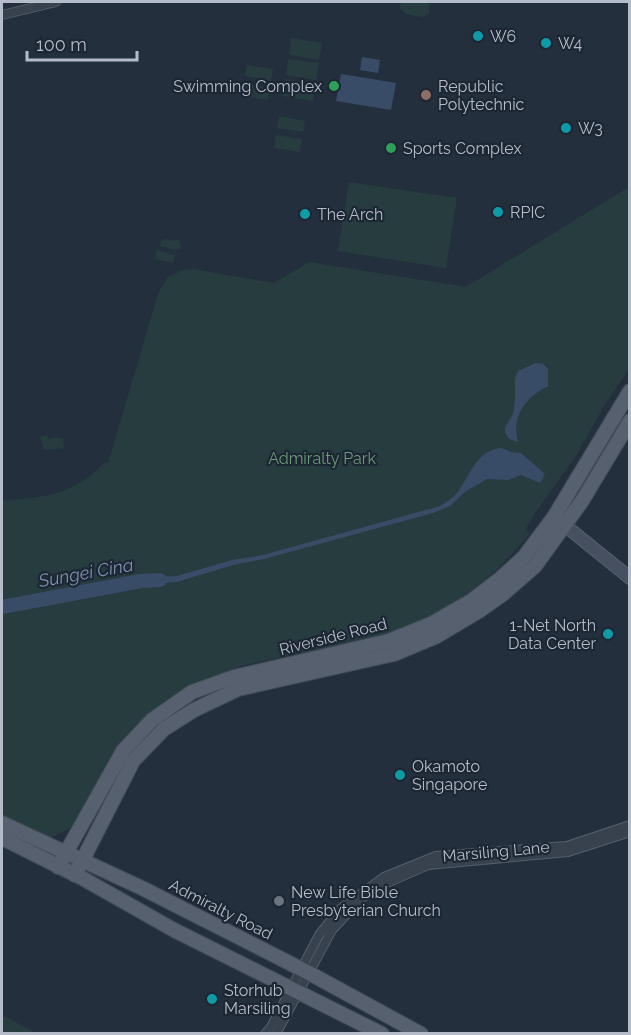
<svg xmlns="http://www.w3.org/2000/svg" width="631" height="1035" viewBox="0 0 631 1035" font-family="Raleway,sans-serif">
  <style>
    .green { fill: #263c3f }
    .water { fill: #394c67 }
    .lines { fill: none; stroke-linecap: round; stroke-linejoin: round }
    .river { stroke: #394c67; stroke-width: 14 }
    .street-casing { stroke: #565f6c; stroke-width: 10 }
    .secondary-casing { stroke: #565f6c; stroke-width: 14 }
    .primary-casing { stroke: #414a57; stroke-width: 16 }
    .street { stroke: #38414e; stroke-width: 8 }
    .secondary { stroke: #465061; stroke-width: 12 }
    .primary { stroke: #56606e; stroke-width: 14 }
    .culture-dot { fill: #0f9aa8; stroke: #1d2633; stroke-width: 2 }
    .leisure-dot { fill: #2e9e5b; stroke: #1d2633; stroke-width: 2 }
    .education-dot { fill: #8d6e63; stroke: #1d2633; stroke-width: 2 }
    .worship-dot { fill: #6b7280; stroke: #1d2633; stroke-width: 2 }
    .labels { text-anchor: middle; stroke-width: 4.5; stroke-linejoin: round; paint-order: stroke }
    .poi-label { font-size: 16px; fill: #b4bcc9; stroke: #1d2633; text-anchor: start }
    .park-label { font-size: 16px; fill: #6b9a76; stroke: #1d2633 }
    .street-label { font-size: 16px; fill: #b4bcc9; stroke: #1d2633 }
    .water-label { font-size: 18px; font-style: italic; fill: #7c92b1; stroke: #1d2633 }
  </style>
  <rect width="100%" height="100%" fill="#242f3e"/>
  <g class="green">
    <path d="M402,2H429V13L423,17L406,14L399,7Z"/>
    <path d="M291,38L322,43L319,60L289,55Z"/>
    <path d="M288,59L319,63L316,80L286,75Z"/>
    <path d="M247,65L273,69L271,81L245,76Z"/>
    <path d="M285,79L316,84L313,101L282,96Z"/>
    <path d="M244,83L270,88L268,100L242,96Z"/>
    <path d="M279,116L305,121L303,132L277,128Z"/>
    <path d="M276,135L302,139L300,152L274,148Z"/>
    <path d="M349,182L457,198L446,268L338,251Z"/>
    <path d="M629,187V369L604,406L574,459L532,517L533,518L525,530L530,533C484,590 441,617 371,639L240,666L193,685L120,746L109,762L75,825L64,831L50,838L43,836L2,816V501C45,497 73,496 105,462L108,463L159,291L168,277L183,270L193,269L274,283L309,262L466,287Z"/>
    <path d="M167,239L173,241L179,239L181,248L175,250L160,246L161,240Z"/>
    <path d="M157,250L175,255L173,263L155,259Z"/>
    <path d="M47,435L48,439L57,437L63,439L64,448L44,450L40,437Z"/>
    <path d="M2,1015L36,1033H2Z"/>
  </g>
  <g class="water">
    <path d="M362,57L380,60L378,73L360,70Z"/>
    <path d="M341,74L396,83L391,110L336,101Z"/>
    <path d="M536,363L543,364L548,369V386C526,397 511,416 518,442L509,439L505,433V428L513,414L515,400V378L518,371Z"/>
    <path d="M502,448L511,452L521,453L545,474L540,483L521,475L508,480L487,479L465,492L450,506L433,513L264,559L233,565L177,582L142,584L141,577L177,576L232,560L263,555L440,506C446,502 451,499 456,494C470,477 476,449 502,448Z"/>
  </g>
  <g class="lines">
    <path class="river" d="M2,607L141,581L160,580"/>
    <defs>
      <g id="street">
        <path d="M2,15L56,2"/>
        <path d="M265,1034L271,1027L319,935L340,909L384,877L436,856L567,846L630,825"/>
        <path d="M276,1034L332,930L362,898L387,883L428,865L568,852L630,832"/>
      </g>
      <path id="secondary" d="M557,519L630,578"/>
      <g id="primary">
        <path d="M2,823L144,889L309,973L421,1034"/>
        <path d="M2,838L82,878L174,930L382,1034"/>
        <path d="M58,867L123,751L152,720L192,692L234,677L389,641L431,624L471,601L501,578L524,557L554,517L630,391"/>
        <path d="M75,875L133,761L164,729L194,710L238,689L394,654L437,636L479,611L503,594L535,566L582,501L630,421"/>
      </g>
    </defs>
    <use href="#street" class="street-casing"/>
    <use href="#secondary" class="secondary-casing"/>
    <use href="#primary" class="primary-casing"/>
    <use href="#street" class="street"/>
    <use href="#secondary" class="secondary"/>
    <use href="#primary" class="primary"/>
  </g>
  <g class="culture-dot">
    <circle cx="478" cy="36" r="6"/>
    <circle cx="546" cy="43" r="6"/>
    <circle cx="566" cy="128" r="6"/>
    <circle cx="498" cy="212" r="6"/>
    <circle cx="305" cy="214" r="6"/>
    <circle cx="608" cy="634" r="6"/>
    <circle cx="400" cy="775" r="6"/>
    <circle cx="212" cy="999" r="6"/>
  </g>
  <g class="leisure-dot">
    <circle cx="334" cy="86" r="6"/>
    <circle cx="391" cy="148" r="6"/>
  </g>
  <circle class="education-dot" cx="426" cy="95" r="6"/>
  <circle class="worship-dot" cx="279" cy="901" r="6"/>
  <g class="labels">
    <g class="poi-label">
      <text x="490" y="42">W6</text>
      <text x="558" y="49">W4</text>
      <text x="322" y="92" text-anchor="end">Swimming Complex</text>
      <text x="438" y="92">Republic<tspan x="438" dy="18">Polytechnic</tspan></text>
      <text x="578" y="134">W3</text>
      <text x="403" y="154">Sports Complex</text>
      <text x="510" y="218">RPIC</text>
      <text x="317" y="220">The Arch</text>
      <text x="596" y="631" text-anchor="end">1-Net North<tspan x="596" dy="18">Data Center</tspan></text>
      <text x="412" y="772">Okamoto<tspan x="412" dy="18">Singapore</tspan></text>
      <text x="291" y="898">New Life Bible<tspan x="291" dy="18">Presbyterian Church</tspan></text>
      <text x="224" y="996">Storhub<tspan x="224" dy="18">Marsiling</tspan></text>
    </g>
    <g class="park-label">
      <text x="322" y="464">Admiralty Park</text>
    </g>
    <g class="street-label">
      <text transform="translate(333 636) rotate(-14)" y="6">Riverside Road</text>
      <text transform="translate(496 851) rotate(-5)" y="6">Marsiling Lane</text>
      <text transform="translate(221 909) rotate(27)" y="6">Admiralty Road</text>
    </g>
    <g class="water-label">
      <text transform="translate(86 573) rotate(-10)" y="6">Sungei Cina</text>
    </g>
  </g>
  <rect width="631" height="1035" fill="none" stroke="#b4bcc9" stroke-width="6"/>
  <path d="M27 51v9h110v-9" fill="none" stroke="#b4bcc9" stroke-width="3"/>
  <text x="36" y="51" font-size="18" fill="#b4bcc9" stroke="#1d2633" stroke-width="4.5" paint-order="stroke">100 m</text>
</svg>
